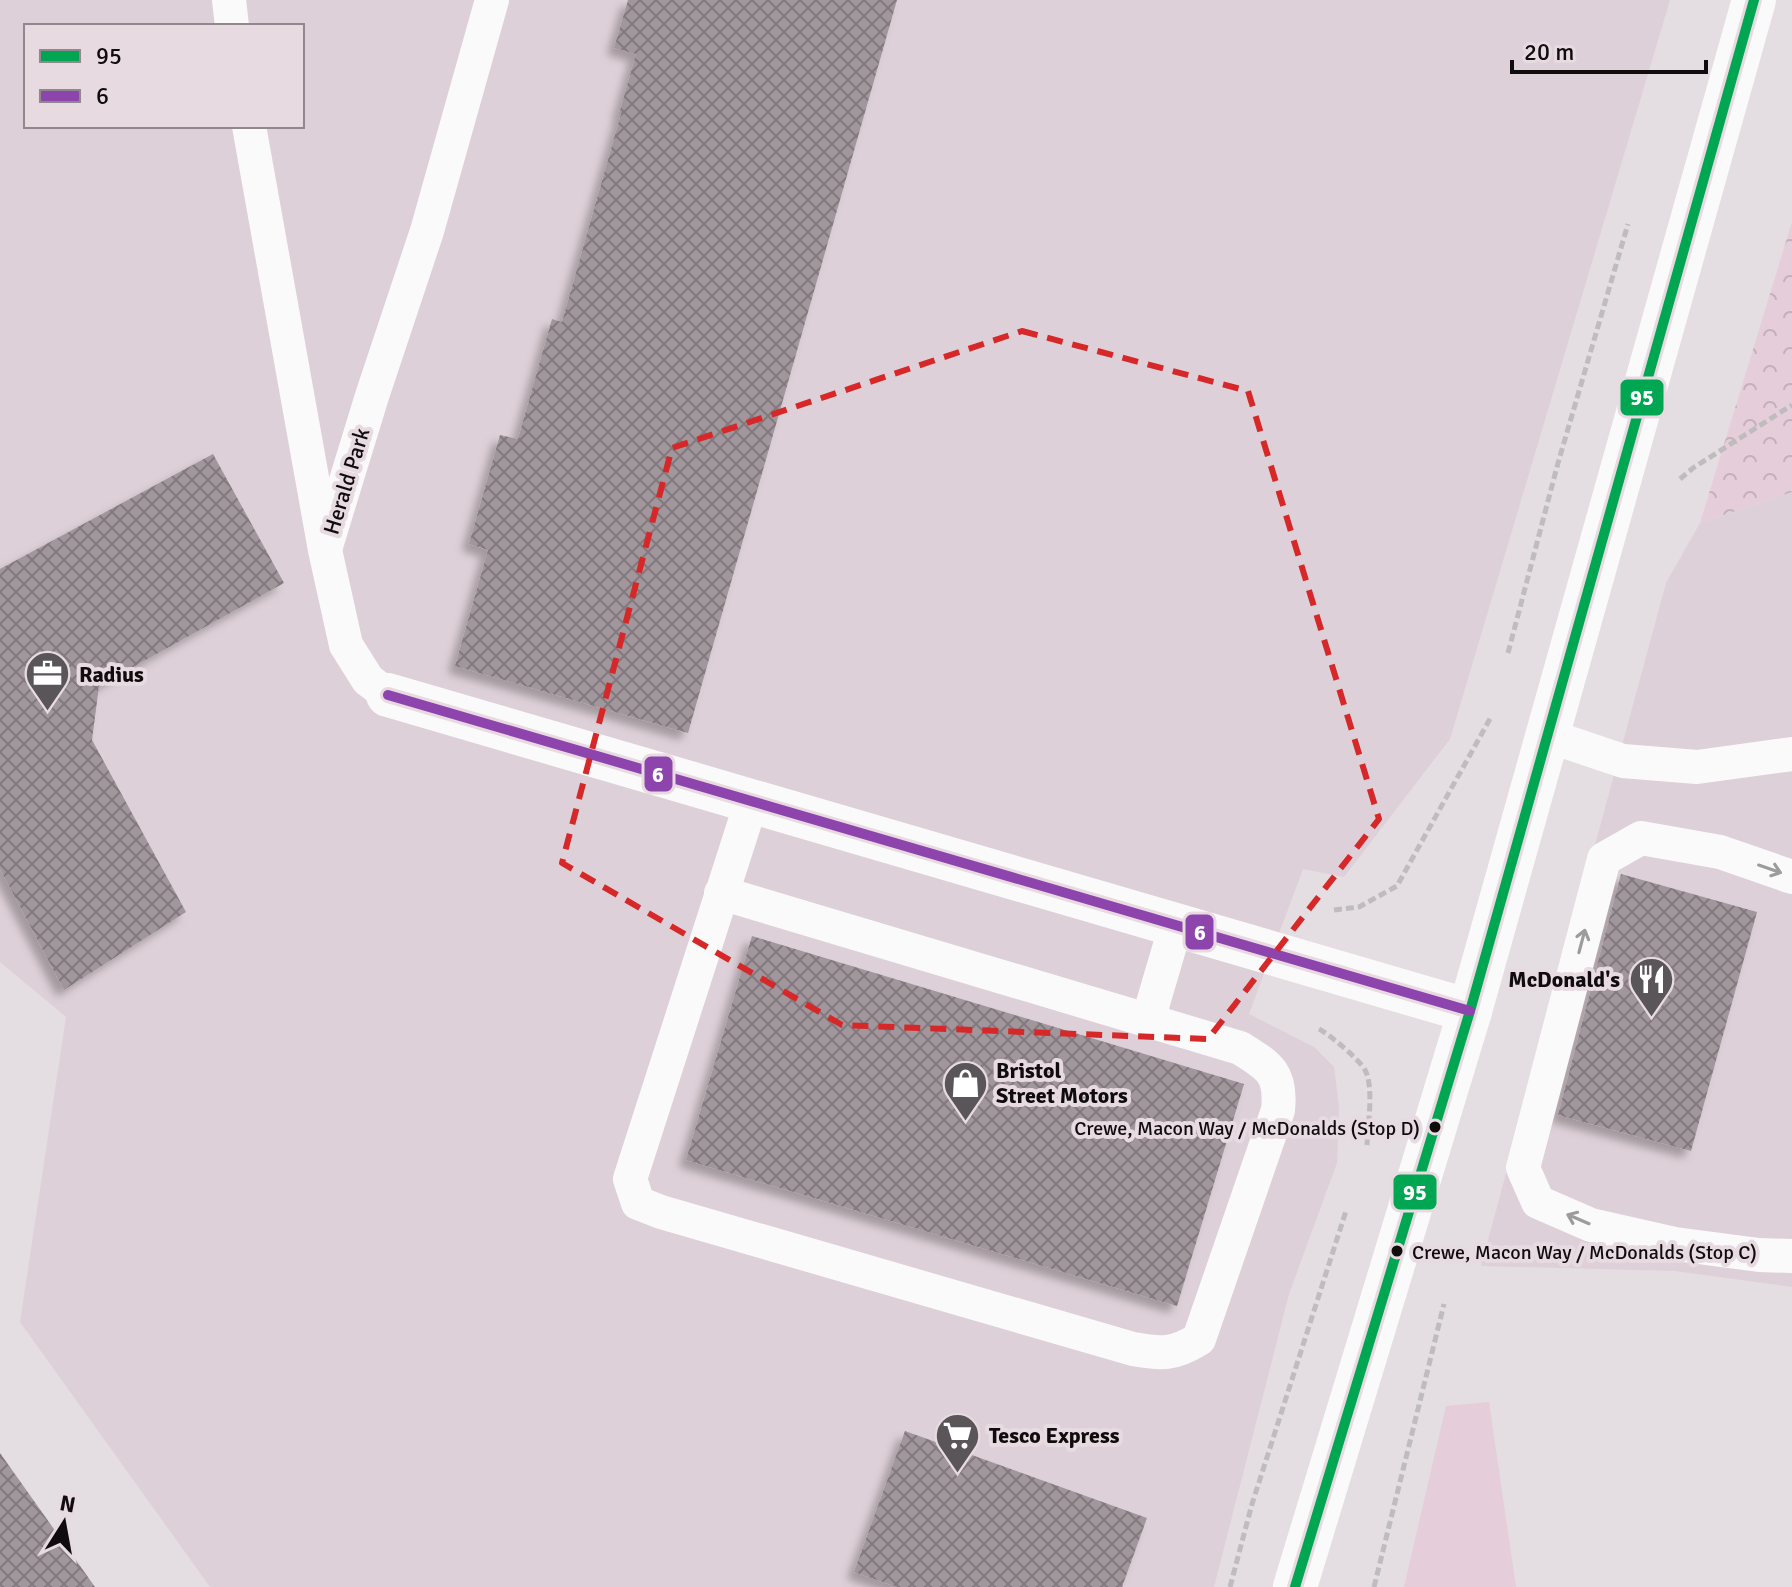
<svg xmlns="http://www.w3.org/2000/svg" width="1792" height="1587" viewBox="0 0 1792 1587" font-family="Signika,sans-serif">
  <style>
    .built { fill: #ded0d8; fill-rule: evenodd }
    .green { fill: #e5ceda }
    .park { fill: url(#park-crowns) }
    .building { fill: url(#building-cross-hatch); filter: url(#shadow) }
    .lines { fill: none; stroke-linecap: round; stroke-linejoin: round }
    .path { stroke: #bfbcbd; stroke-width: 5; stroke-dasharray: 8 4; stroke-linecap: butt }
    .lane { stroke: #fbfafa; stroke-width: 34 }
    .street { stroke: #fbfafa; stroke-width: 44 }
    .primary { stroke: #fbfafa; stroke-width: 44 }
    .bus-1-casing { stroke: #e7dae1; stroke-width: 16 }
    .bus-2-casing { stroke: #e7dae1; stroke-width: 16 }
    .bus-1 { stroke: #00a651; stroke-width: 10 }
    .bus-2 { stroke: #8e44ad; stroke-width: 10 }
    .oneway { stroke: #9d9b9c }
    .marked { fill: none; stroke: #d62828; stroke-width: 6; stroke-dasharray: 16 10; stroke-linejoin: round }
    .bus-dot { fill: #100c0e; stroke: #e7dae1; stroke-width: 3 }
    .labels { text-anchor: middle; stroke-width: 8; stroke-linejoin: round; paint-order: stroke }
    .bus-label { font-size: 20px; fill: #100c0e; stroke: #e7dae1; text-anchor: end }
    .street-label { font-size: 22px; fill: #100c0e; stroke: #e7dae1 }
    .poi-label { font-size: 22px; font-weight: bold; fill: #100c0e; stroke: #e7dae1; text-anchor: start }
    .line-badge { stroke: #e7dae1; stroke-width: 3 }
    .badge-label { font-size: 22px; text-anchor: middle; font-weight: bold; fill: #fff }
  </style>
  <defs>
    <pattern id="park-crowns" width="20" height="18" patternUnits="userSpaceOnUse" patternTransform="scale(2)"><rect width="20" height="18" fill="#e5ceda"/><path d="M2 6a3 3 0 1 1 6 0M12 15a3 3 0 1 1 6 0" fill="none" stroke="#c3b0ba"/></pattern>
    <pattern id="building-cross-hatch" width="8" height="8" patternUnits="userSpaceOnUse" patternTransform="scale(2)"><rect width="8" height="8" fill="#a0969c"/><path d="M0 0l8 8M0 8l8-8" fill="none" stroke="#81797e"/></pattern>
    <filter id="shadow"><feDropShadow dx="-7" dy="7" stdDeviation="4" flood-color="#0004"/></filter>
  </defs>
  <rect width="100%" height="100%" fill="#e4dde1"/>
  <g class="built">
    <path d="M0,0H1670L1450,739L1344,877L1303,869L1249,1014L1314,1047L1334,1067L1339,1107L1337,1163L1289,1294L1214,1587H210L20,1322L66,1017L0,962ZM26,26H302V126H26Z"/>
    <path d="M1792,492V1287L1675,1271L1481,1266L1666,583L1700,523Z"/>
  </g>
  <path class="green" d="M1489,1402L1516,1587H1404L1446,1406Z"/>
  <path class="park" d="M1792,222V492L1700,523Z"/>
  <g class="building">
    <path d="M628,0H897L688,733L455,666L488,550L469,544L500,435L518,439L552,319L562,322L621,114H619L636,54L614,48Z"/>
    <path d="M213,454L284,583L99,686L92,740L186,912L64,990L0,869V569Z"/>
    <path d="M1621,874L1757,912L1691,1151L1558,1115Z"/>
    <path d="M752,936L1244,1084L1177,1306L686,1160Z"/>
    <path d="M905,1431L1147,1518L1122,1587H897L854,1572Z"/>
    <path d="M0,1453L95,1587H0Z"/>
  </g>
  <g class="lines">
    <g class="path">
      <path d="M1680,479L1693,468L1792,405"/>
      <path d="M1508,653L1558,463L1628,224"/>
      <path d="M1334,910L1359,907L1397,886L1491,717"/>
      <path d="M1319,1029C1329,1034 1360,1060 1365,1070C1374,1086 1368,1126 1367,1145"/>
      <path d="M1230,1587L1252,1504L1346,1211"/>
      <path d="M1374,1587L1444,1304"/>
    </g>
    <g class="lane">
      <path d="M229,0L232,26"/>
      <path d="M249,126L325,550L346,645L368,680L388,695"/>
      <path d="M326,546L372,396L427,231L492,0"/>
      <path d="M1546,735L1623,761L1697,767L1792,754"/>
      <path d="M1792,877L1720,852L1641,838L1604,859L1523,1168L1538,1202L1591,1225L1675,1244L1759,1255L1792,1256"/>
      <path d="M721,893L1240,1048C1269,1066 1282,1073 1278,1110L1199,1339C1174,1355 1161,1354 1133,1349L661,1212L638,1203L630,1179L752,800"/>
      <path d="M1148,1020L1176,925"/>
    </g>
    <path class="street" d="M388,695L1470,1011"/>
    <path class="primary" d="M1295,1587L1470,1011L1754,0"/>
    <defs>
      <path id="bus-1" d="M1295,1587L1470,1011L1754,0"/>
      <path id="bus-2" d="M388,695L1470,1011"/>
    </defs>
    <use href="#bus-1" class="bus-1-casing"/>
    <use href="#bus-2" class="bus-2-casing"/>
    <use href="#bus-1" class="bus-1"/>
    <use href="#bus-2" class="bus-2"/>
  </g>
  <defs><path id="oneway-shaft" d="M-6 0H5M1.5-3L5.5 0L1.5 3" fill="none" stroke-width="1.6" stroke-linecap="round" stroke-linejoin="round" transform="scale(2)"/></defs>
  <g class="oneway">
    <use href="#oneway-shaft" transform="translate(1770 869) rotate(19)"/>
    <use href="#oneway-shaft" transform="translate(1582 941) rotate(-75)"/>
    <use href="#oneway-shaft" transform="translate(1578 1219) rotate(-157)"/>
  </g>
  <path class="marked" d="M1022,331L1248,391L1379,819L1208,1039L842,1025L562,863L672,448Z"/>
  <defs>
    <symbol id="office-pin" viewBox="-11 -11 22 30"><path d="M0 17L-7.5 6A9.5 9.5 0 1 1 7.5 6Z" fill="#5a5558" stroke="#e7dae1"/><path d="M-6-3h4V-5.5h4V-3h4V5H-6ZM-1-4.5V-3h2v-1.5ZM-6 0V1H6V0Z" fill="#fff"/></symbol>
    <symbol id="restaurant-pin" viewBox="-11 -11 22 30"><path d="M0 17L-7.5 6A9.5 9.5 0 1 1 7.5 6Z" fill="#5a5558" stroke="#e7dae1"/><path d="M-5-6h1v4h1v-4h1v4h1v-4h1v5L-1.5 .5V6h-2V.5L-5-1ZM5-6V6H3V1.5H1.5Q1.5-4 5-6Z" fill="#fff"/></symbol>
    <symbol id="shop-pin" viewBox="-11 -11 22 30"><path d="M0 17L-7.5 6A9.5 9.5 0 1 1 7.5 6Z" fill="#5a5558" stroke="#e7dae1"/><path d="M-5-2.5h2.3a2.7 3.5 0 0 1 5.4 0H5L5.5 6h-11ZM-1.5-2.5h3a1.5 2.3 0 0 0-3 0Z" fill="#fff"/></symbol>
    <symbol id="supermarket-pin" viewBox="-11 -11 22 30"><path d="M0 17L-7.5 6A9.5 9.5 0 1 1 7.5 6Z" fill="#5a5558" stroke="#e7dae1"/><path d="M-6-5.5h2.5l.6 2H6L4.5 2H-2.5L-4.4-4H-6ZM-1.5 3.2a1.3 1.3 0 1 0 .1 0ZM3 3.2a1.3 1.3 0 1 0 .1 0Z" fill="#fff"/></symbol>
  </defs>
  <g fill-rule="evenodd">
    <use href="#office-pin" x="22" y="648" width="51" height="69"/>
    <use href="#restaurant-pin" x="1626" y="954" width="51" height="69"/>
    <use href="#shop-pin" x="940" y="1058" width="51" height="69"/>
    <use href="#supermarket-pin" x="932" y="1410" width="51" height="69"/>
  </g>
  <g class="bus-dot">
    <circle cx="1435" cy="1127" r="7"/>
    <circle cx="1397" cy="1251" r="7"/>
  </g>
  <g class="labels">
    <g class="bus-label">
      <text x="1420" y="1135">Crewe, Macon Way / McDonalds (Stop D)</text>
      <text x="1412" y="1259" text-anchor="start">Crewe, Macon Way / McDonalds (Stop C)</text>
    </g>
    <g class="street-label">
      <text transform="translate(346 481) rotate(-73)" y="8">Herald Park</text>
    </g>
    <g class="poi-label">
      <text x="79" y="682">Radius</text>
      <text x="1620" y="987" text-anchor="end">McDonald's</text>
      <text x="996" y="1078">Bristol<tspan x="996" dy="25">Street Motors</tspan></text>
      <text x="989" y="1443">Tesco Express</text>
    </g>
  </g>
  <g class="line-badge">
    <rect x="1619" y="378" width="46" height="39" rx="8" fill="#00a651"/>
    <rect x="643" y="755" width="31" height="38" rx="8" fill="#8e44ad"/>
    <rect x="1184" y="913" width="31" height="38" rx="8" fill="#8e44ad"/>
    <rect x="1392" y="1173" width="46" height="38" rx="8" fill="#00a651"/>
  </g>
  <g class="badge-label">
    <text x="1642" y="405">95</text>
    <text x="658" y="782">6</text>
    <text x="1200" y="940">6</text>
    <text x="1415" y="1200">95</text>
  </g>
  <rect x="24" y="24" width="280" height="104" fill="#e7dae1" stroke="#91888d" stroke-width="2"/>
  <rect x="40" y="50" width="40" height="12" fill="#00a651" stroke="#91888d" stroke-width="2"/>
  <text x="96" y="64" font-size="24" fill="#100c0e">95</text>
  <rect x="40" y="90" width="40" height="12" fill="#8e44ad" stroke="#91888d" stroke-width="2"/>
  <text x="96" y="104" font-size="24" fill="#100c0e">6</text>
  <g transform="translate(64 1523) rotate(11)" stroke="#e7dae1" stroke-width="6" paint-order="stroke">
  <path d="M0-6L14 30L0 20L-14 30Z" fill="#100c0e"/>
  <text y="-12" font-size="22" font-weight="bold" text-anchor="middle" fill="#100c0e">N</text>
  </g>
  <path d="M1512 60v12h194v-12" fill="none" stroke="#100c0e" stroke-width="4"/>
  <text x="1524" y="60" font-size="24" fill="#100c0e" stroke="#e7dae1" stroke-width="6" paint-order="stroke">20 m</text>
</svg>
